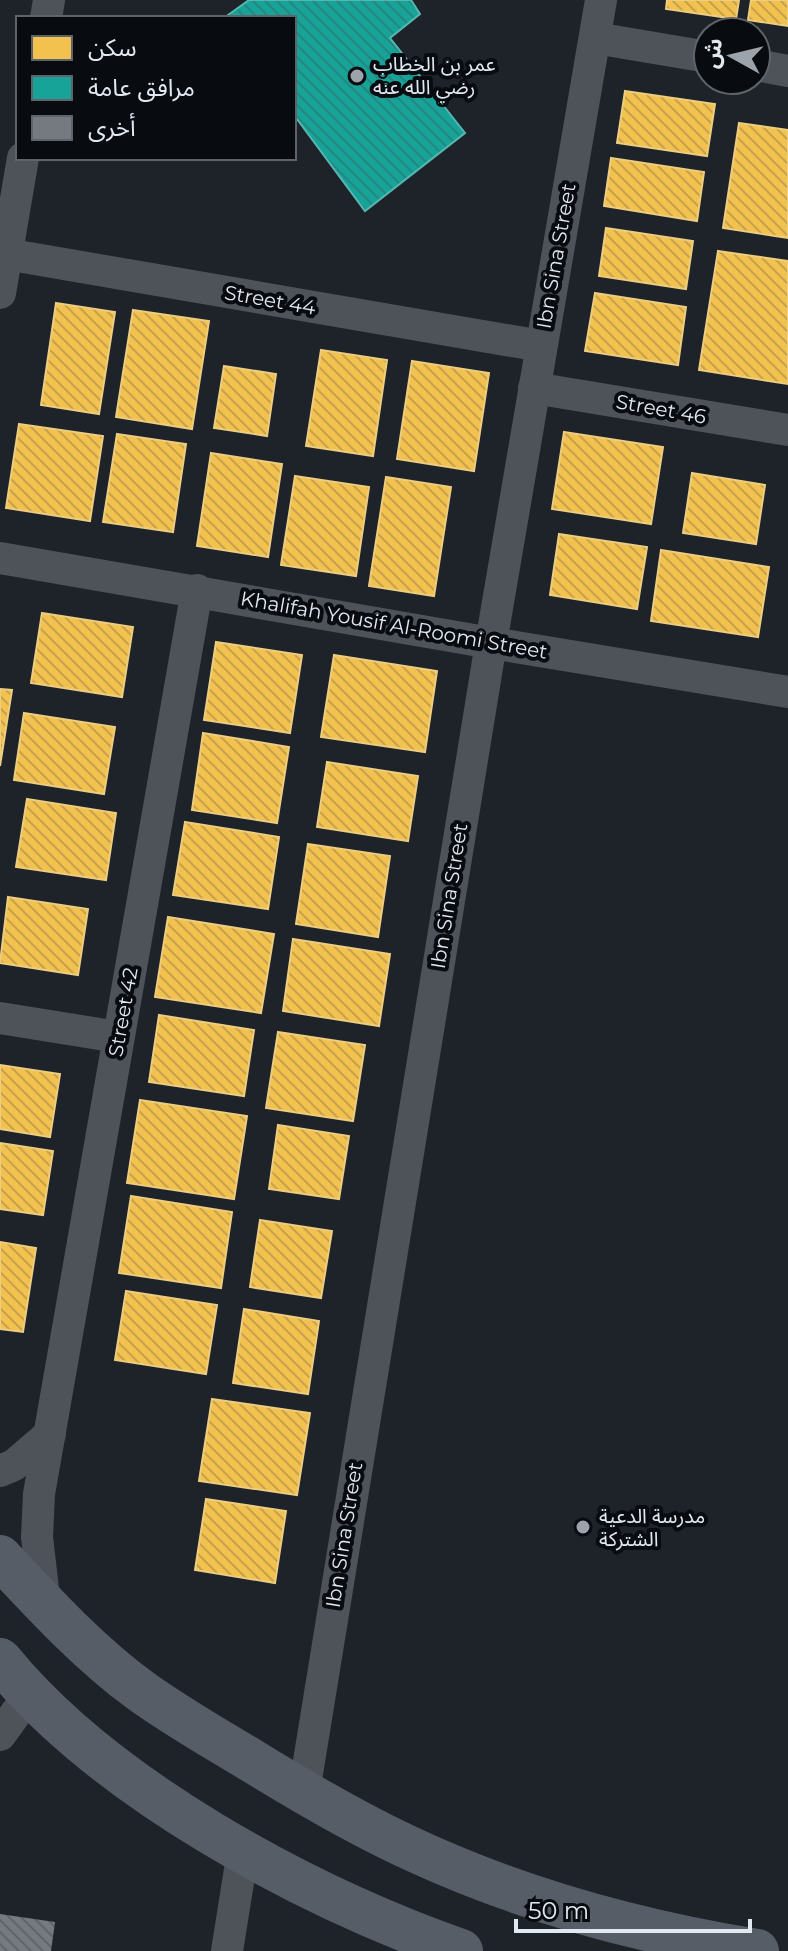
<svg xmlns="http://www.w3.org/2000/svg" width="788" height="1951" viewBox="0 0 788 1951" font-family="Montserrat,'Noto Sans Arabic',sans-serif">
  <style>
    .homes { fill: url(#homes-back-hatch); stroke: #edcd7f; stroke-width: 2 }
    .public { fill: url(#public-back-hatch); stroke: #54b8b2; stroke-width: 2 }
    .building { fill: url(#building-back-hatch) }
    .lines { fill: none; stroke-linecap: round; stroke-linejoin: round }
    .street { stroke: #4e5359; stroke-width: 32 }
    .secondary { stroke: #575d66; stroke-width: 44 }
    .poi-dot { fill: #9da3ab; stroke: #080c11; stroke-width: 3 }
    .labels { text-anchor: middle; stroke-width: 8; stroke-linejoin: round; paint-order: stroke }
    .poi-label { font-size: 20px; fill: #e2e8f0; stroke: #080c11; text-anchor: start }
    .street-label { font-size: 20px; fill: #e2e8f0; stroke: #080c11 }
  </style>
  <defs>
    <pattern id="homes-back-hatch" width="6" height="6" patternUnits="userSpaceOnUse" patternTransform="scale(2)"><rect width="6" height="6" fill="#f2c14e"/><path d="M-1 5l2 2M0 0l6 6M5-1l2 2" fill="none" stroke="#c6a24c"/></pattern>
    <pattern id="public-back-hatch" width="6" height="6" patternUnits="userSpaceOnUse" patternTransform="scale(2)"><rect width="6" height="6" fill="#17a398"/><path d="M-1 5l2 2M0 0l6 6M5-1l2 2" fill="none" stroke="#248780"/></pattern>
    <pattern id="building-back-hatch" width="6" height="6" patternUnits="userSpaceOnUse" patternTransform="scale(2)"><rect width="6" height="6" fill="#757a80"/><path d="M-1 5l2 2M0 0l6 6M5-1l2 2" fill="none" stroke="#61656a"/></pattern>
  </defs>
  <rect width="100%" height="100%" fill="#1e232a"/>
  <g class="homes">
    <path d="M667,0H739L736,19L666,9Z"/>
    <path d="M751,0H788V26L748,20Z"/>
    <path d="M625,91L715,104L707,156L617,143Z"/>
    <path d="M739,123L788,130V238L723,228Z"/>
    <path d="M611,158L704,172L697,221L604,206Z"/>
    <path d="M606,228L693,241L686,289L599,276Z"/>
    <path d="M718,251L788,261V384L699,370Z"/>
    <path d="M595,293L686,307L678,365L585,351Z"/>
    <path d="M56,303L115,312L99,414L41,405Z"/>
    <path d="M133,310L209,321L192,429L116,417Z"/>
    <path d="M321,350L387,360L373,456L306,446Z"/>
    <path d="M412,361L489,373L474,471L397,459Z"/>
    <path d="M224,366L276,374L267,436L214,428Z"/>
    <path d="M19,424L103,436L90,521L6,508Z"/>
    <path d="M564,432L663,447L651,524L552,509Z"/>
    <path d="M117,434L186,444L173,532L103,522Z"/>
    <path d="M211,453L282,464L268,557L197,546Z"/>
    <path d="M692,473L765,485L756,544L683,533Z"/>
    <path d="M295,476L369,487L356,576L281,565Z"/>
    <path d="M386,477L451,487L434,596L369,586Z"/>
    <path d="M559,534L647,547L637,609L550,595Z"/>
    <path d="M661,550L769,567L758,637L651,621Z"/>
    <path d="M42,613L133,627L122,697L31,683Z"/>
    <path d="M216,642L302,655L290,733L204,720Z"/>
    <path d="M334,655L437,671L425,752L321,737Z"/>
    <path d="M0,689L12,690L0,766Z"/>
    <path d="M24,713L115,727L104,794L14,780Z"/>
    <path d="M203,733L289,747L277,823L192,810Z"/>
    <path d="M327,762L418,776L408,841L317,827Z"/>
    <path d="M27,799L116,813L106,880L16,867Z"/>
    <path d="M185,822L279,837L268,909L173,895Z"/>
    <path d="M308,844L390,856L378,937L296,924Z"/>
    <path d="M8,897L88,909L78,975L0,963Z"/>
    <path d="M168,917L274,934L261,1013L155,997Z"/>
    <path d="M293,939L390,954L379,1026L283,1011Z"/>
    <path d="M159,1015L254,1030L244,1096L149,1082Z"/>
    <path d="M278,1032L365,1045L353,1121L266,1108Z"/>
    <path d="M0,1065L60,1074L50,1137L0,1129Z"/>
    <path d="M140,1100L247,1116L234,1199L127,1183Z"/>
    <path d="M278,1125L349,1136L339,1199L269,1189Z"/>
    <path d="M0,1143L53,1151L43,1215L0,1209Z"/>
    <path d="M131,1196L232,1212L221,1288L119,1273Z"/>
    <path d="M260,1220L332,1231L321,1298L250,1287Z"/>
    <path d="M0,1242L36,1248L23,1332L0,1329Z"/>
    <path d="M126,1291L217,1305L206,1374L115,1360Z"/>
    <path d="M244,1309L319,1321L308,1394L233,1383Z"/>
    <path d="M212,1399L310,1413L297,1495L199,1481Z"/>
    <path d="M206,1499L286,1511L275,1583L195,1570Z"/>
  </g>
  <path class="public" d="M249,0H411L420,14L390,38L465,133L365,211L294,115V18H224Z"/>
  <path class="building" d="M0,1914L55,1922L51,1951H0Z"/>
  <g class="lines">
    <g class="street">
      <path d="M46,18L49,0"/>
      <path d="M595,38L708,57"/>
      <path d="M756,65L788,71"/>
      <path d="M0,253L541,346"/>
      <path d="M0,293L23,158"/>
      <path d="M534,388L788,430"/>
      <path d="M0,558L491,643L788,692"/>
      <path d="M0,1018L118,1037"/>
      <path d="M0,1471L14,1465L50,1434"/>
      <path d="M45,1606L37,1537L39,1494L197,590"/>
      <path d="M0,1735L29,1695"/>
      <path d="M304,1792L491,643L601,0"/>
      <path d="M227,1951L243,1851"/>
    </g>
    <g class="secondary">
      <path d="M0,1557C44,1604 89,1653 141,1691C177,1717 216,1739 254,1762C306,1794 359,1825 414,1850C522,1900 641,1932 757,1951"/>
      <path d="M0,1660C105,1789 305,1896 461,1951"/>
    </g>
  </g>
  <g class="poi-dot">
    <circle cx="357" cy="76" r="8"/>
    <circle cx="583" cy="1527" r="8"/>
  </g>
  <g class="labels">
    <g class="poi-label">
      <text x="373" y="71">عمر بن الخطاب<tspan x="373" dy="23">رضي الله عنه</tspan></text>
      <text x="599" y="1523">مدرسة الدعية<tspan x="599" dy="23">الشتركة</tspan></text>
    </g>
    <g class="street-label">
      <text transform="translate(556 256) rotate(-80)" y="7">Ibn Sina Street</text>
      <text transform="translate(270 300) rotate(10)" y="7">Street 44</text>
      <text transform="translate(661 409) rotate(10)" y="7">Street 46</text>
      <text transform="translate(394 625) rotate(10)" y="7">Khalifah Yousif Al-Roomi Street</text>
      <text transform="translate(449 896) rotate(-81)" y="7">Ibn Sina Street</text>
      <text transform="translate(123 1012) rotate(-80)" y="7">Street 42</text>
      <text transform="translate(344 1535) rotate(-81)" y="7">Ibn Sina Street</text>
    </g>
  </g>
  <rect x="16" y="16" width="280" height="144" fill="#080c11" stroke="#5f646a" stroke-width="2"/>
  <rect x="32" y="36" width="40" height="24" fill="#f2c14e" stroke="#5f646a" stroke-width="2"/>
  <text x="88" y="56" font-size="24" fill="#e2e8f0">سكن</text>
  <rect x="32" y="76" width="40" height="24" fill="#17a398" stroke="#5f646a" stroke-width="2"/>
  <text x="88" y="96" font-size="24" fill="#e2e8f0">مرافق عامة</text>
  <rect x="32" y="116" width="40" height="24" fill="#757a80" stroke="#5f646a" stroke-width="2"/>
  <text x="88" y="136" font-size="24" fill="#e2e8f0">أخرى</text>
  <g transform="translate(732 56) rotate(278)"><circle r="38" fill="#080c11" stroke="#5f646a" stroke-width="2"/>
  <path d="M0-6L14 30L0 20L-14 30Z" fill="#9da3ab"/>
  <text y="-12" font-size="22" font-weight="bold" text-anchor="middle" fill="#e2e8f0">ش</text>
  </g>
  <path d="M516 1919v12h234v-12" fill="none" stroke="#e2e8f0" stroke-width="4"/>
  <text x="528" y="1919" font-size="24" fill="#e2e8f0" stroke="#080c11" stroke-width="6" paint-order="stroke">50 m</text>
</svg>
